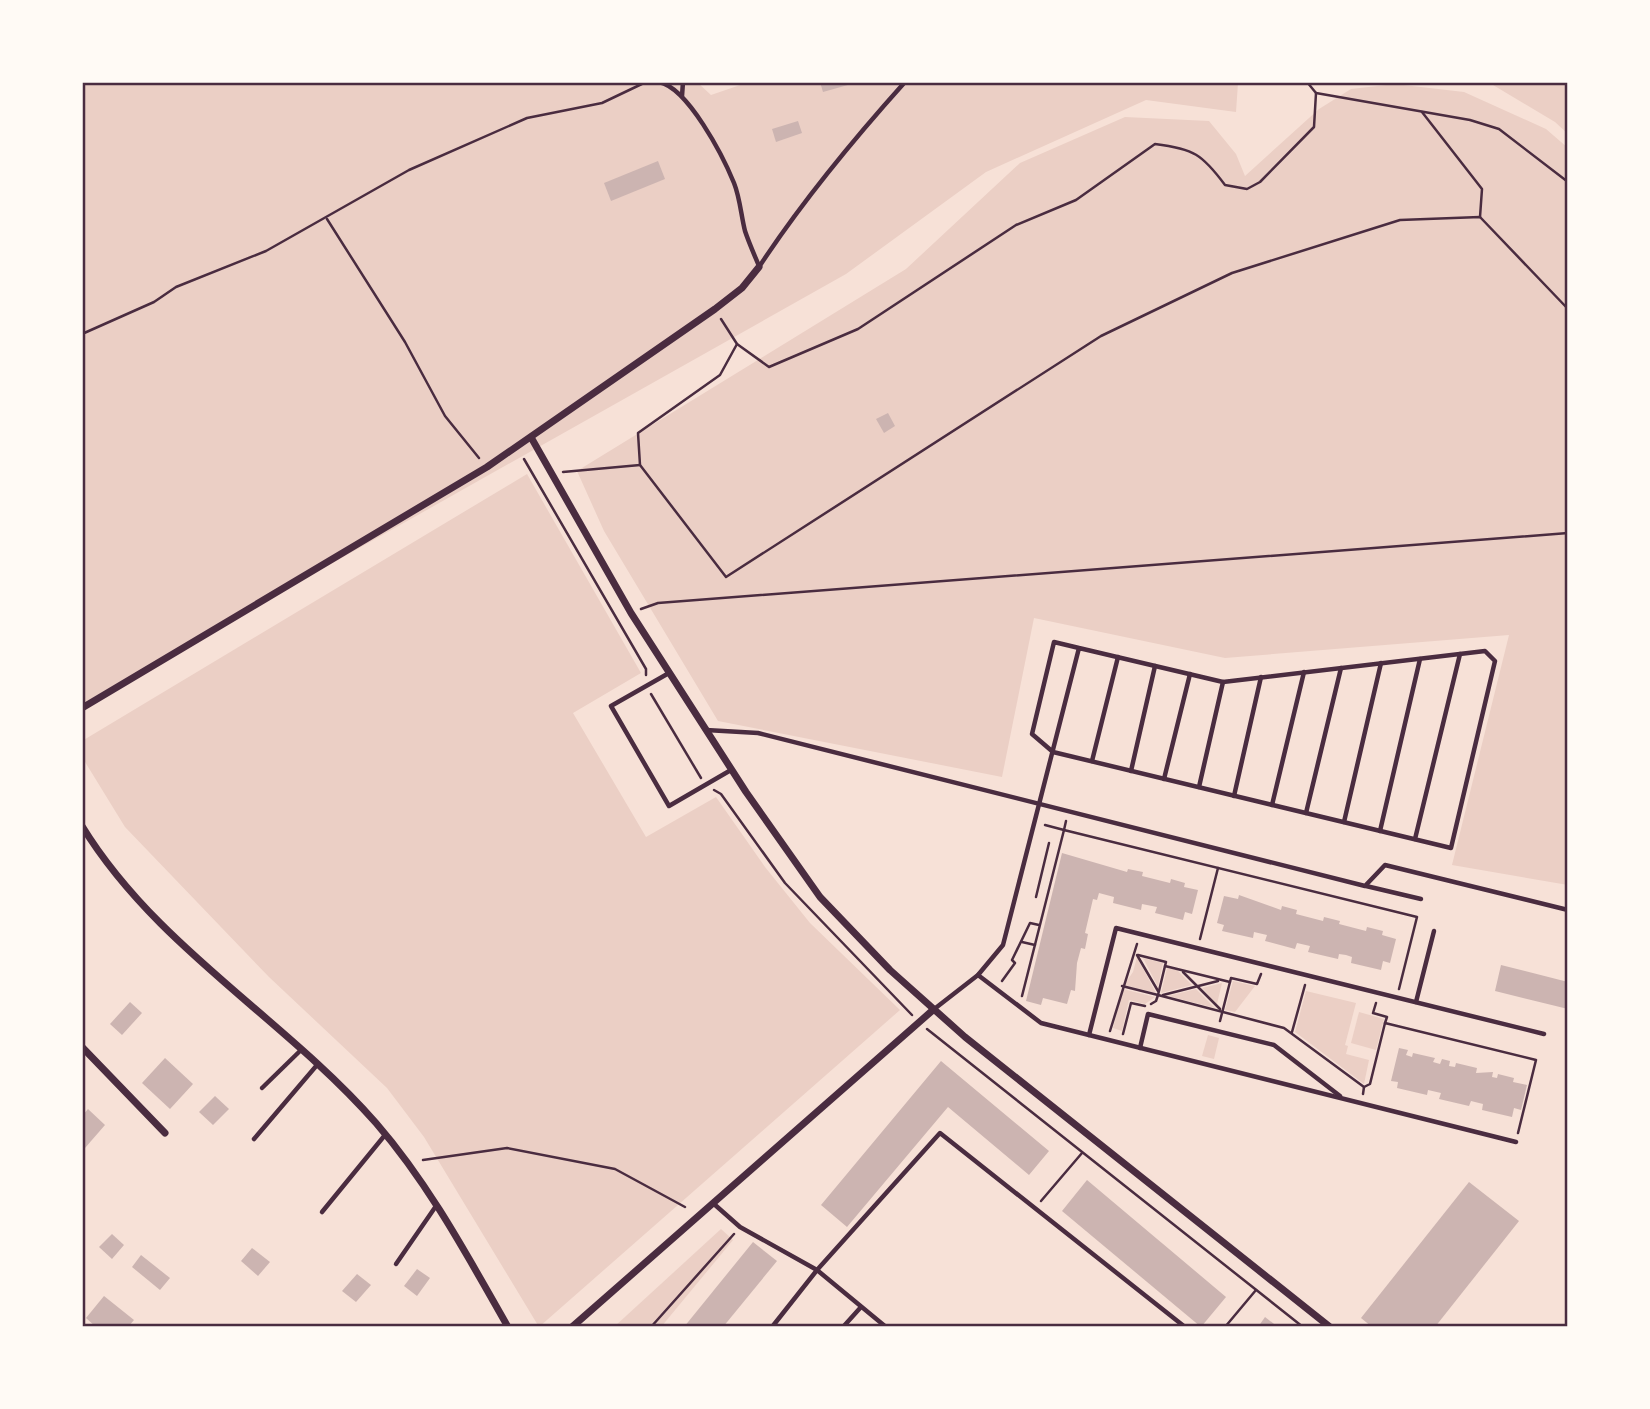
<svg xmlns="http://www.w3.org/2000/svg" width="1650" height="1409" viewBox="0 0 1650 1409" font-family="Mulish,sans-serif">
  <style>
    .green { fill: #ebcfc5 }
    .building { fill: #ccb4b1 }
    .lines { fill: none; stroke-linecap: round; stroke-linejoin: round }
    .path { stroke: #4a2c40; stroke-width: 2.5 }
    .service { stroke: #4a2c40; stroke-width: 4.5 }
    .minor { stroke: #4a2c40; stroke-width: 7 }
    .neatline { fill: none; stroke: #4a2c40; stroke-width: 2.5 }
  </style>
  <rect width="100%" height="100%" fill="#f7e1d7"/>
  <g class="green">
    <path d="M82,82H697L711,95L749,82L1238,83L1236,112L1146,100L986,172L846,274L82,704Z"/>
    <path d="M1488,82H1568V134L1555,122Z"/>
    <path d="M1395,84L1464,92L1546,129L1568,148V885L1452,865L1509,635L1225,658L1034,618L1002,777L718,721L604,531L577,471L906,269L1020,163L1125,117L1209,121L1236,154L1245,176L1319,109L1351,89Z"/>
    <path d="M527,474L641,673L573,713L646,837L716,797L765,867L810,923L900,1010L539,1327L424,1137L387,1088L269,977L125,827L82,757V741Z"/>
    <path d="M1137,957L1156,993L1124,985L1133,972Z"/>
    <path d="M1143,958L1163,963L1158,987Z"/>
    <path d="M1167,968L1177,970L1192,985L1161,993Z"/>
    <path d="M1233,981L1255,986L1235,1012L1225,1010Z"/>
    <path d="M1222,983L1217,1004L1202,988Z"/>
    <path d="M1123,989L1155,997L1145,1004L1129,1000L1122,1031L1113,1028Z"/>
    <path d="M1196,989L1215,1008L1168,996Z"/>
    <path d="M1306,991L1356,1003L1345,1045L1348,1046L1346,1054L1369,1060L1364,1084L1295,1032Z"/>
    <path d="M1359,1012L1384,1019L1376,1050L1351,1043Z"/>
    <path d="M1208,1035L1219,1038L1214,1059L1202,1056Z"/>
    <path d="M721,1229L733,1240L661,1327H614Z"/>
  </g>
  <g class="building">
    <path d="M820,82H855V83L823,92Z"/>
    <path d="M798,121L802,133L776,142L772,129Z"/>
    <path d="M658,161L665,179L611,201L604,183Z"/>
    <path d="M888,413L895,426L884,433L876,419Z"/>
    <path d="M1062,853L1127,872L1128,869L1143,872L1142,876L1170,883L1171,879L1185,883L1184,887L1198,890L1192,914L1185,912L1183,920L1155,913L1157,907L1142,904L1141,910L1113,903L1114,897L1099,893L1097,900L1093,899L1085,933L1088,934L1085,949L1081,948L1077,963L1075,991L1071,990L1067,1004L1043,998L1041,1005L1026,1001Z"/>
    <path d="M1239,895L1281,910L1282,906L1297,910L1296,914L1323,921L1324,917L1340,921L1339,924L1366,931L1367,927L1383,931L1382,935L1396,939L1390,963L1383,961L1381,970L1351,963L1352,957L1346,955L1339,954L1338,959L1308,952L1310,946L1297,943L1295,949L1265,941L1267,935L1254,932L1253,938L1222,931L1224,925L1217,923L1224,896L1238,899Z"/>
    <path d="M1501,965L1568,982V1009L1495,991Z"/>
    <path d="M130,1002L142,1013L122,1035L110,1024Z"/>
    <path d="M1399,1048L1408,1050L1406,1055L1412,1057L1413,1053L1435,1058L1433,1062L1440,1064L1442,1059L1450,1061L1449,1066L1455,1067L1456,1063L1477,1068L1476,1073L1493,1072L1492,1077L1497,1078L1498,1074L1514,1078L1513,1082L1527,1085L1521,1110L1514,1108L1512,1117L1482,1110L1483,1104L1471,1101L1469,1106L1439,1099L1441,1093L1428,1090L1427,1095L1397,1088L1398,1082L1391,1081Z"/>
    <path d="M165,1058L193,1084L170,1109L142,1083Z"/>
    <path d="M941,1061L1049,1151L1029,1175L948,1107L847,1227L821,1205Z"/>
    <path d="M215,1096L229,1109L213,1125L199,1112Z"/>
    <path d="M88,1109L105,1125L85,1148L82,1146V1116Z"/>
    <path d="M1087,1180L1226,1297L1201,1327L1062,1211Z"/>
    <path d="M1469,1182L1519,1221L1435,1327H1372L1361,1318Z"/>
    <path d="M112,1234L124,1245L112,1259L99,1247Z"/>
    <path d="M753,1242L777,1261L723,1327H684Z"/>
    <path d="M252,1248L270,1262L258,1276L241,1261Z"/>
    <path d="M141,1255L170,1278L160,1290L132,1267Z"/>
    <path d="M417,1269L430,1278L417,1296L404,1286Z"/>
    <path d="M357,1274L371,1285L356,1302L342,1291Z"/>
    <path d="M104,1296L134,1320L128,1327H96L86,1318Z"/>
    <path d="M1265,1317L1278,1327H1258Z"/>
  </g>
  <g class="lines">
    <g class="path">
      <path d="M1307,82L1316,93"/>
      <path d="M1422,112L1482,189L1480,217"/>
      <path d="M327,219L405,342L445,416L479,458"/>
      <path d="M721,319L737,344L769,367L858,329L1016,225L1076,200L1155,144C1194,149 1202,154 1225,185L1247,189L1260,182L1314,127L1316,93L1470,120L1499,129L1568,182"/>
      <path d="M82,334L154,302L176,287L266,251L409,170L527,118L602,103L646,82"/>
      <path d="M737,344L720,375L638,433L640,465L726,577L1101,336L1232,273L1400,220L1480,217L1568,309"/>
      <path d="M524,459L646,669V675"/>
      <path d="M563,472L640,465"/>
      <path d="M641,609L658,603L1568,533"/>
      <path d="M651,694L701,778"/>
      <path d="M714,790L721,794L785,883L912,1015"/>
      <path d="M1045,825L1064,830L1066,821"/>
      <path d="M1036,897L1049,843"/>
      <path d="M1200,939L1218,868"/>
      <path d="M1022,942L1035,945"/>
      <path d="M1137,955L1158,991"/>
      <path d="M1138,955L1166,962L1165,966"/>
      <path d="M1183,972L1220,1009"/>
      <path d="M1002,981L1015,963L1012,960L1030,923L1039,925"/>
      <path d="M1122,986L1158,995L1165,966L1230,982"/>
      <path d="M1163,995L1218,981"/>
      <path d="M1022,996L1064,830L1417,917L1399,989"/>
      <path d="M1376,1003L1373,1013L1387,1017L1385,1023"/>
      <path d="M1151,1004L1156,1001L1158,995L1284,1028L1364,1087L1363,1094"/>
      <path d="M1220,1021L1231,978L1257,984L1261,974"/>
      <path d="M927,1029L1303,1327"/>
      <path d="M1110,1031L1137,944"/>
      <path d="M1292,1032L1305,985"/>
      <path d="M1123,1034L1131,1003L1145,1006"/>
      <path d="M1364,1087L1370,1084L1385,1023L1536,1060L1518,1133"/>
      <path d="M423,1160L507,1148L615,1169L685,1207"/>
      <path d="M1041,1201L1082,1153"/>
      <path d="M651,1327L734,1234"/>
      <path d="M1225,1327L1256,1290"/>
    </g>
    <g class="service">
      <path d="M659,82C688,88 723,156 734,183C740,198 741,215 745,231C749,243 754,254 759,266"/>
      <path d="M682,96L683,82"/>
      <path d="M759,267C803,200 852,141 905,82"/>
      <path d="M669,673L611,706L669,806L731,770"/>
      <path d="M706,730L758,733L1365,886L1385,865L1568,910"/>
      <path d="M1092,761L1118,657"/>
      <path d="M1131,771L1155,666"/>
      <path d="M1164,779L1190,674"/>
      <path d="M1199,787L1223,682"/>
      <path d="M1234,796L1261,677"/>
      <path d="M1272,805L1304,672"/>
      <path d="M1306,813L1341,668"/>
      <path d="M1344,822L1381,663"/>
      <path d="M1380,831L1420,659"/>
      <path d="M1415,839L1460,654"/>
      <path d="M1366,886L1421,899"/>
      <path d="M978,975L1041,1023L1516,1142"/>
      <path d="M1416,1002L1434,931"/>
      <path d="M933,1010L978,975L1003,945L1079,648L1223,682L1485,651L1495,661L1451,848L1053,752L1032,734L1054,642L1079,648"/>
      <path d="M1089,1035L1116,928L1544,1034"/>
      <path d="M1140,1048L1148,1014L1274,1045L1340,1096"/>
      <path d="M262,1088L301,1050"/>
      <path d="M254,1139L317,1065"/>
      <path d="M714,1204L740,1227L817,1270L886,1327"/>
      <path d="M322,1212L385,1135"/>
      <path d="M396,1264L436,1206"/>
      <path d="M772,1327L817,1270L940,1133L1185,1327"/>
      <path d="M843,1327L861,1307"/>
    </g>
    <g class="minor">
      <path d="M532,439L631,613L746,792L820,897L890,970L965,1037L1330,1327"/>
      <path d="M82,708L487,467L715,309L742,288L759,267"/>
      <path d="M82,826C156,947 284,1018 376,1123C429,1184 468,1257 508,1327"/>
      <path d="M82,1047L165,1133"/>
      <path d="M572,1327L933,1010"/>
    </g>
  </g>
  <rect width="1650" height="1409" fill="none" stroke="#fffaf5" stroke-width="168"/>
  <rect x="84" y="84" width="1482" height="1241" class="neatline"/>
</svg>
